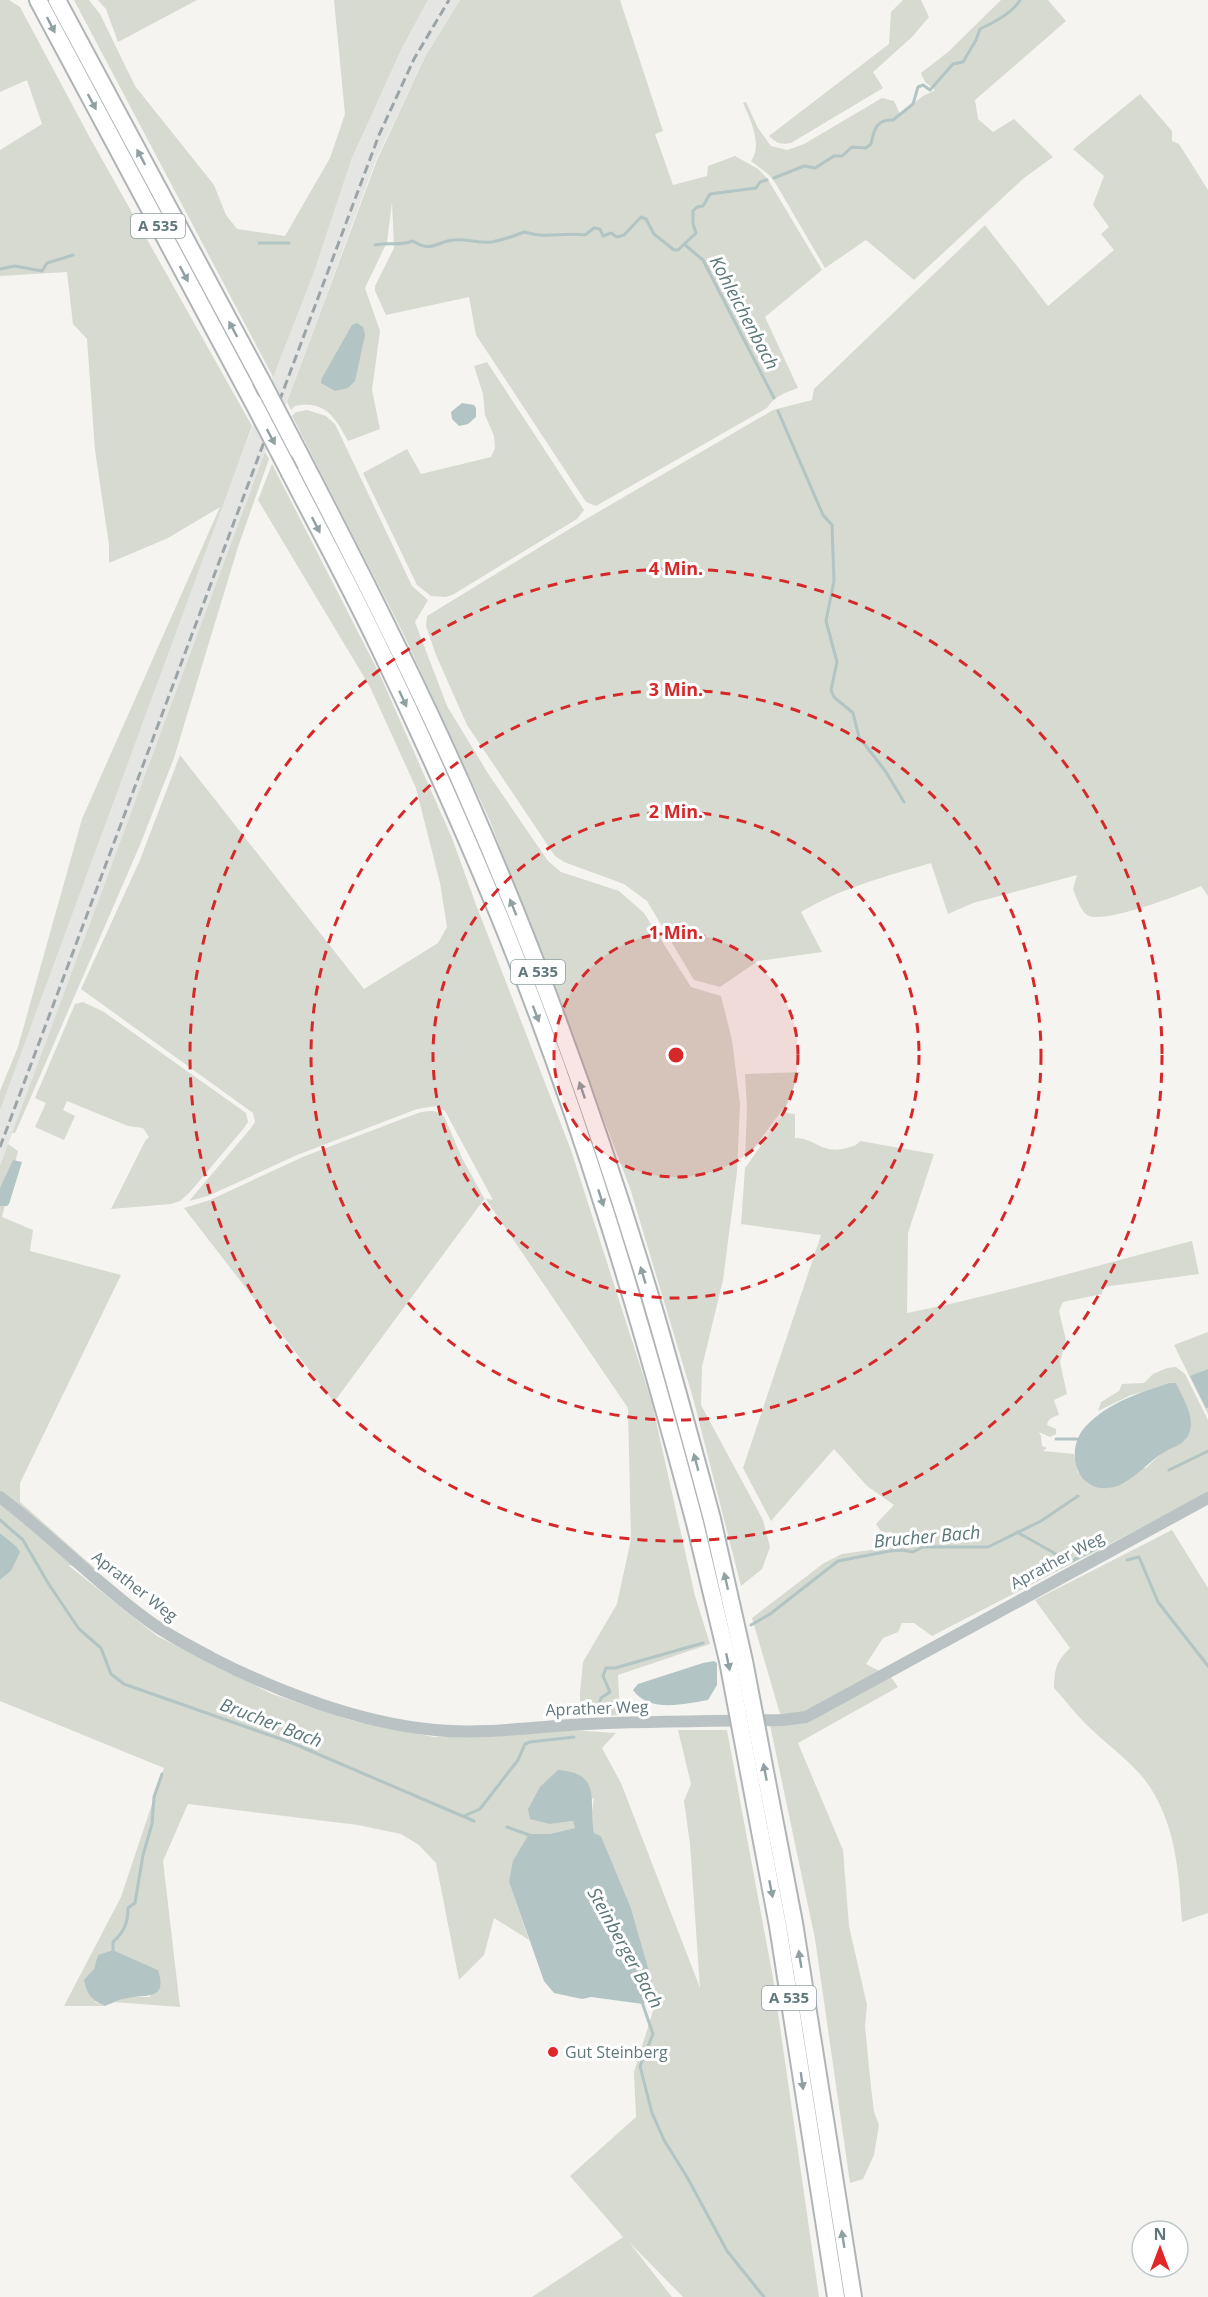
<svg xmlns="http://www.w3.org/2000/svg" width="1208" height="2297" viewBox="0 0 1208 2297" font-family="'Open Sans',sans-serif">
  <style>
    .built { fill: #e5e6e4 }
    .green { fill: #d6dad0 }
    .water { fill: #b2c4c4 }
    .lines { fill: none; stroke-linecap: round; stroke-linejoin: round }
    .stream { stroke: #b2c4c4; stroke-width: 3 }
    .highway-casing { stroke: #afb5b7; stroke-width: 20 }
    .minor { stroke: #bbc2c4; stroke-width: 12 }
    .highway { stroke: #fff; stroke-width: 16 }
    .rail { stroke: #9ba5a8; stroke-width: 3; stroke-dasharray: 9 4.5; stroke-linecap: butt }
    .highway-bridge-casing { stroke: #afb5b7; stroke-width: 20; stroke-linecap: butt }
    .highway-bridge { stroke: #fff; stroke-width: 16 }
    .oneway { fill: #90a0a3 }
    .ring { fill: none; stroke: #d62828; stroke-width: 3; stroke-dasharray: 10 8 }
    .poi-dot { fill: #e02627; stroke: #fff; stroke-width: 2 }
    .labels { text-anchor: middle; stroke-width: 6; stroke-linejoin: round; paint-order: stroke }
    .shield { fill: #fff; stroke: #90a0a3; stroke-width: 1.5 }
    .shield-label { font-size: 15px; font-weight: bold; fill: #60777c }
    .street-label { font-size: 16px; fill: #60777c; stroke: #fff }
    .poi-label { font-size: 16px; fill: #60777c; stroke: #fff; text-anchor: start }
    .water-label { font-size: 18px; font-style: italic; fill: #5a7778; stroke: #fff }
    .centre { fill: #d62828; stroke: #fff; stroke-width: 3 }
    .ring-label { font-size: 18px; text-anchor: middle; font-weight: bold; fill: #d62828; stroke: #fff; stroke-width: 6; stroke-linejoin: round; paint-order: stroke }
  </style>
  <rect width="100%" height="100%" fill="#f5f4f1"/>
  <path class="built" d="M428,0H460L425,57L376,160L287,402L265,452L0,1166V1107L221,506L313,275L352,158L402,48Z"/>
  <g class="green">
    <path d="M0,0H9L20,7L90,138L252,426L0,1110V1091L18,1047L82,819L220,507L168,538L109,563V545L95,450L87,339L73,324L67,272L0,276V150L42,124L27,80L0,92Z"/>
    <path d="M74,0H89L100,14L135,86L214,185L226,215L237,229L285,236L330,158L345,114L334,0H428L402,48L352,158L313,275L273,377Z"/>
    <path d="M98,0H197L118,42L106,9Z"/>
    <path d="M460,0H620L663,131L655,134L673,185L707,176L708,166L735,156L758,169L767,178L822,270L765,317L798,388C785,393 774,396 767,408L596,506L586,502L476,335L469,297L386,315L375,291V286L394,248L392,202L387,242L365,288L380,331L372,390L380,429L348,441C335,417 325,400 295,406L291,410L287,402L377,160L425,57Z"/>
    <path d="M903,0H921L929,17L912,37L873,72L883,88L791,143C781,145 776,143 769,136L889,44L891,12Z"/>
    <path d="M1001,0H1048L1066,21L975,100L978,119L993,132L1014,119L1053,157L1024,178L914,280L866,240L825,268L776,184L769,175L751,161C763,145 750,119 743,103L746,102L758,128L771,146L787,150L804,144L882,98L894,101L900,114L923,96L935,90L925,82L921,73L948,52Z"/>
    <path d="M1140,94L1172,131V141L1179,144L1208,190V896L1201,886C1182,894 1108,923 1089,916C1081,913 1076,896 1073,889L1077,875L973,903L948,914L931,863C887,876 841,888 801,912L822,952L758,961L720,987L694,980L647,901L624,884L564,862L555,856L467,725L436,655L426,626L427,616L581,522L773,410L812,400L814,389L985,225L1048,306L1114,250L1101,234L1109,227L1093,205L1104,176L1073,149Z"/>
    <path d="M487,362L584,510L577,519L454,594L446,597L431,596L417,585L363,473L407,449L421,474L491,457L495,448L494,436L485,415L483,394L474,366Z"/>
    <path d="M307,410L326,416L335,424L412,586L428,600L415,622L447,706L489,775L548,861L561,872L619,891L644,913L691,987L721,996L732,1040L740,1104L737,1172L723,1280L702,1367L701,1405L763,1520L770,1547L762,1569L741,1586L693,1398L630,1188L490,821L403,633L292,416L296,412Z"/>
    <path d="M265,452L269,459L238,547L174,758L140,845L20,1122L15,1133H12Z"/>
    <path d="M272,464L380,675L452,838L475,902L571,1150L652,1403L695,1596L710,1644L618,1675L620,1715L574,1717L580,1711V1693L583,1662L617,1604L631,1539L628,1408L485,1198L334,1402L184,1208L210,1200L305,1156L418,1113C427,1111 436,1109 444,1116L462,1158L484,1198L493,1200L445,1111L436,1106L417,1109L297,1155L208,1196L189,1201L251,1128L255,1122L253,1113L81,989L140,860L180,755L364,989L438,943L447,927L440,883L416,788L370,687L258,500Z"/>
    <path d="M83,1002L104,1012L246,1113L248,1122L244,1128L190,1192L180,1201L171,1204L111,1209L145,1141L149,1137L143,1128L128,1126L67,1101L63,1110L75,1116L64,1140L35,1127L46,1103L35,1098L75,1004Z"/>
    <path d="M800,1072L786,1105L745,1160L747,1107L745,1074Z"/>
    <path d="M784,1113L795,1114V1138C816,1138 821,1155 847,1148C853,1146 856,1146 860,1141L934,1154L908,1233L907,1313C1003,1294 1097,1265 1192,1241L1199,1274L1103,1287L1102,1294L1063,1302L1059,1311L1066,1340L1060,1362L1067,1394L1054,1400L1059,1415C1053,1417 1048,1418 1047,1425L1056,1429V1434L1050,1437L1039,1432L1041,1436L1042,1446L1047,1448L1043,1451L1074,1454L1078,1473L1146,1468L1162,1453L1186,1440L1176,1383L1131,1395L1098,1411L1101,1402L1119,1391L1122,1384L1144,1383L1153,1374L1167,1368L1176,1367L1185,1374L1208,1420V1493L932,1636L914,1623H902L898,1632L883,1638L866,1664L891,1677L898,1687L798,1743L843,1850L849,1926L867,2005L865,2026L870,2078L874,2112L879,2125L874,2155L863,2179L850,2183L815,1939L770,1725L780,1714L752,1618L824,1563L842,1554L899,1546L892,1532L882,1533L876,1524L894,1505L867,1486L834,1449L771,1521L743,1468L821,1235L741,1224L745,1168Z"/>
    <path d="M8,1144L18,1151L2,1217L33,1230L30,1251L121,1275L20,1483V1502L99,1572L68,1565L157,1636L272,1694L350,1720L434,1737L568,1730L616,1733L602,1748L621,1783L700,1988L690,1844L684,1801L691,1784L678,1730H727L773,1978L819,2297H683L629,2242L672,2297H532L623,2237L570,2176L636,2117L634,2072L653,2011L650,1996L653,1985L631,1908L601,1836L594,1833L591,1819L594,1798L550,1824L573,1821L575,1828L549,1834H529L509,1882L529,1940L494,1918L484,1955L459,1980L436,1863L419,1845L401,1834L358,1825L188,1804L163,1861L180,2007L113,2002L129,1997H150L158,1970L113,1950L99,1955L94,1969L95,2002L105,2006H64L121,1897L164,1768L0,1701V1580L11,1571L16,1546L0,1533V1166Z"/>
    <path d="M1208,1332V1414L1174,1345Z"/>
    <path d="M1172,1530L1208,1588V1913L1182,1922C1179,1872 1176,1822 1145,1780C1130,1761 1109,1746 1091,1729C1078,1717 1066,1701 1054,1688C1055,1667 1056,1662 1070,1648L1035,1600Z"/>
  </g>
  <g class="water">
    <path d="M357,323L363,327L365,335L355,381L348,388L335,391L321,383L322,378L352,325Z"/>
    <path d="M462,403L474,405L476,408V417L468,424L459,426L452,419L451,412Z"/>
    <path d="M13,1160L22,1162L9,1204L7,1206H0V1188Z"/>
    <path d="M1208,1369V1408H1206L1190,1376Z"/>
    <path d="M1170,1383H1176C1183,1399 1199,1422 1186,1439C1182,1445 1170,1448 1163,1453C1148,1462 1132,1482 1114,1487C1077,1496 1063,1450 1086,1426C1109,1402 1139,1393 1170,1383Z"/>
    <path d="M0,1533L16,1546L20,1552L11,1571L0,1580Z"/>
    <path d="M714,1661L717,1663V1685L708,1700C684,1704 649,1713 633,1690L638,1684L703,1663Z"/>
    <path d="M558,1770C603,1773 588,1801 594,1833L601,1836L631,1908L653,1985L650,1996L643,2004L591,1997L582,1999L554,1993L544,1981L509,1882L513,1861L529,1834H549L575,1828L573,1821L550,1824L530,1819L528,1809L540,1787Z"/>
    <path d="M113,1950L158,1970C168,2001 146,1994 128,1998C120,1999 112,2003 105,2006C91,2000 87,1994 84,1980L94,1969L98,1955Z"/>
  </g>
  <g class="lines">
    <g class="stream">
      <path d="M774,178L804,166L815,168L834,156H842L852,147L866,148L871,144C874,130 876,119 893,120L913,104L918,87L923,85L930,90L953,64L963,62L976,40L980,29C993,23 1013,13 1020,0"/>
      <path d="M259,243H289"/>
      <path d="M684,244L703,260L774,398"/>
      <path d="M375,245C389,242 400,246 413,241C431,253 436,242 453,240C466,238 479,244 492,242C503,240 514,236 524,232C548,239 561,232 585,235L594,228L600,229L603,236L611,233L617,237L624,235L641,217L646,219L654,234L674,250H678L696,233L693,224V211L697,207L703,206L710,194L756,188L760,182L767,180"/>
      <path d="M0,269L15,266L42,271L47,263L73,255"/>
      <path d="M778,411L823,515L832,525L834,581L826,621L837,662L831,690L834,697L853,713L859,737L886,772L904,802"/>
      <path d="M1056,1439H1077"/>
      <path d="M1169,1470L1208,1451"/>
      <path d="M0,1520L23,1540L48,1583L79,1629L101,1648L111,1674L124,1684L292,1743L474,1821"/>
      <path d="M1017,1532L1070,1562L1097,1548"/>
      <path d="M1127,1560L1139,1557L1158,1602L1208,1666"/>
      <path d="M751,1625L770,1614L838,1561L890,1551L902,1550L913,1552L923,1547H988L1041,1521L1078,1496"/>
      <path d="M597,1711L601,1698L610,1692L603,1676L606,1668H615L703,1643"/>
      <path d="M464,1816L480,1809L518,1760L525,1744L530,1742L574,1737"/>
      <path d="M507,1827L532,1836"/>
      <path d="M113,1950V1942C124,1932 128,1923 128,1908L135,1903L143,1855L152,1824L154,1797L162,1774"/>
      <path d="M642,2002L653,2034L640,2066L652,2113L664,2140L687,2177L727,2251L764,2297"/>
    </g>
    <defs>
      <g id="highway">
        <path d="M38,0L253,402"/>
        <path d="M57,0L261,380"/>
        <path d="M298,451C356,562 412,672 463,787C536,952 598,1124 650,1296C672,1370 692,1445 712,1519"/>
        <path d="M290,473C320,531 352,590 380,649C422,736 461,824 498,913C579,1111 640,1316 695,1523"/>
        <path d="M776,1829L794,1923L853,2297"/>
        <path d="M760,1831L778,1926L836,2297"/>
      </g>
    </defs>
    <use href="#highway" class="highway-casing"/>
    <path class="minor" d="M0,1497C53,1537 99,1586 153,1624C171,1637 192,1647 212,1658C278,1692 360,1723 435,1730C486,1735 537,1726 588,1724C653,1721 718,1721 783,1720L806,1717L1208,1498"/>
    <use href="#highway" class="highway"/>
    <path class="rail" d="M0,1147L379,135L414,59L449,0"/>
    <defs>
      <g id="highway-bridge">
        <path d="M261,380L298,451"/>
        <path d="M253,402L290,473"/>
        <path d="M712,1519L744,1661L776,1829"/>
        <path d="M695,1523L728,1661L760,1831"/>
      </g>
    </defs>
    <use href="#highway-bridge" class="highway-bridge-casing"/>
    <use href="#highway-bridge" class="highway-bridge"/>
  </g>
  <defs><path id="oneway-solid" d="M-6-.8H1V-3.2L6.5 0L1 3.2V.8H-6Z" transform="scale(1.5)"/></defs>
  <g class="oneway">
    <use href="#oneway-solid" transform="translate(51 25) rotate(63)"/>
    <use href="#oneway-solid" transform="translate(92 102) rotate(62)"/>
    <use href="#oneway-solid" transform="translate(141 157) rotate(-118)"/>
    <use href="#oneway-solid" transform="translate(184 274) rotate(62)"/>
    <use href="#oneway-solid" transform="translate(233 329) rotate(-118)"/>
    <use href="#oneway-solid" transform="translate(271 437) rotate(62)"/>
    <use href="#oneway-solid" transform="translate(316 525) rotate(63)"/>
    <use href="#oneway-solid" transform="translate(403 699) rotate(65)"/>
    <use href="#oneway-solid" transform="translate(513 907) rotate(-112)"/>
    <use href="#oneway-solid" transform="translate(536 1014) rotate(69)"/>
    <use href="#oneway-solid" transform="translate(582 1090) rotate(-109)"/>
    <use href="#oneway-solid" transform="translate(601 1198) rotate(72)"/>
    <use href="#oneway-solid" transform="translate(643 1275) rotate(-107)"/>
    <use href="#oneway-solid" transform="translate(696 1462) rotate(-105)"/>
    <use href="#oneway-solid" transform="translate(726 1581) rotate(-103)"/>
    <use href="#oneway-solid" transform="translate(728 1662) rotate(78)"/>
    <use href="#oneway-solid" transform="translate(765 1772) rotate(-101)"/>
    <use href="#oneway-solid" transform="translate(771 1889) rotate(79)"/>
    <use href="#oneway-solid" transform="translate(800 1959) rotate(-99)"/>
    <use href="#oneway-solid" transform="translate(802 2081) rotate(82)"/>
    <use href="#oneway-solid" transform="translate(843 2239) rotate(-99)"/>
  </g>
  <circle cx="676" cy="1055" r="122" fill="#d62828" fill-opacity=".12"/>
  <g class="ring">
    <circle cx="676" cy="1055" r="122"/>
    <circle cx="676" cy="1055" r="243"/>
    <circle cx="676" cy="1055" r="365"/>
    <circle cx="676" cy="1055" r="486"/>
  </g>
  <circle class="poi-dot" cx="553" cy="2052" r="6"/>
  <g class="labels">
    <g class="shield">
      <rect x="131" y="214" width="54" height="24" rx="4.5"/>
      <rect x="511" y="960" width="54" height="24" rx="4.5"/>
      <rect x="762" y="1986" width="54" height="24" rx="4.5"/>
    </g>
    <g class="shield-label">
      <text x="158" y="231">A 535</text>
      <text x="538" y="977">A 535</text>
      <text x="789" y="2003">A 535</text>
    </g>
    <g class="street-label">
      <text transform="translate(1057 1560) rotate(-28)" y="6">Aprather Weg</text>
      <text transform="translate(135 1586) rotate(38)" y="6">Aprather Weg</text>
      <text transform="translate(597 1708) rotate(-2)" y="6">Aprather Weg</text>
    </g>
    <g class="poi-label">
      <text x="565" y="2058">Gut Steinberg</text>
    </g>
    <g class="water-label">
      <text transform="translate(744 313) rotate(62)" y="6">Kohleichenbach</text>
      <text transform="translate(927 1537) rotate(-5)" y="6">Brucher Bach</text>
      <text transform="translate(271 1723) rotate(21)" y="6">Brucher Bach</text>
      <text transform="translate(625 1948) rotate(61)" y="6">Steinberger Bach</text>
    </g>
  </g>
  <circle cx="676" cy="1055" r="9" class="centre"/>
  <g class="ring-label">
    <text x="676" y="575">4 Min.</text>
    <text x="676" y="696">3 Min.</text>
    <text x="676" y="818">2 Min.</text>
    <text x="676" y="939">1 Min.</text>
  </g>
  <g transform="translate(1160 2249)"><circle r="28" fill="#ffffff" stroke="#bfc9cb" stroke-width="1.5"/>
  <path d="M0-4.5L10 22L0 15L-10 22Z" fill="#e02627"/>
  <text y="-9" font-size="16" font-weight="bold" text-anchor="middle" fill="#60777c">N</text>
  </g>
</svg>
